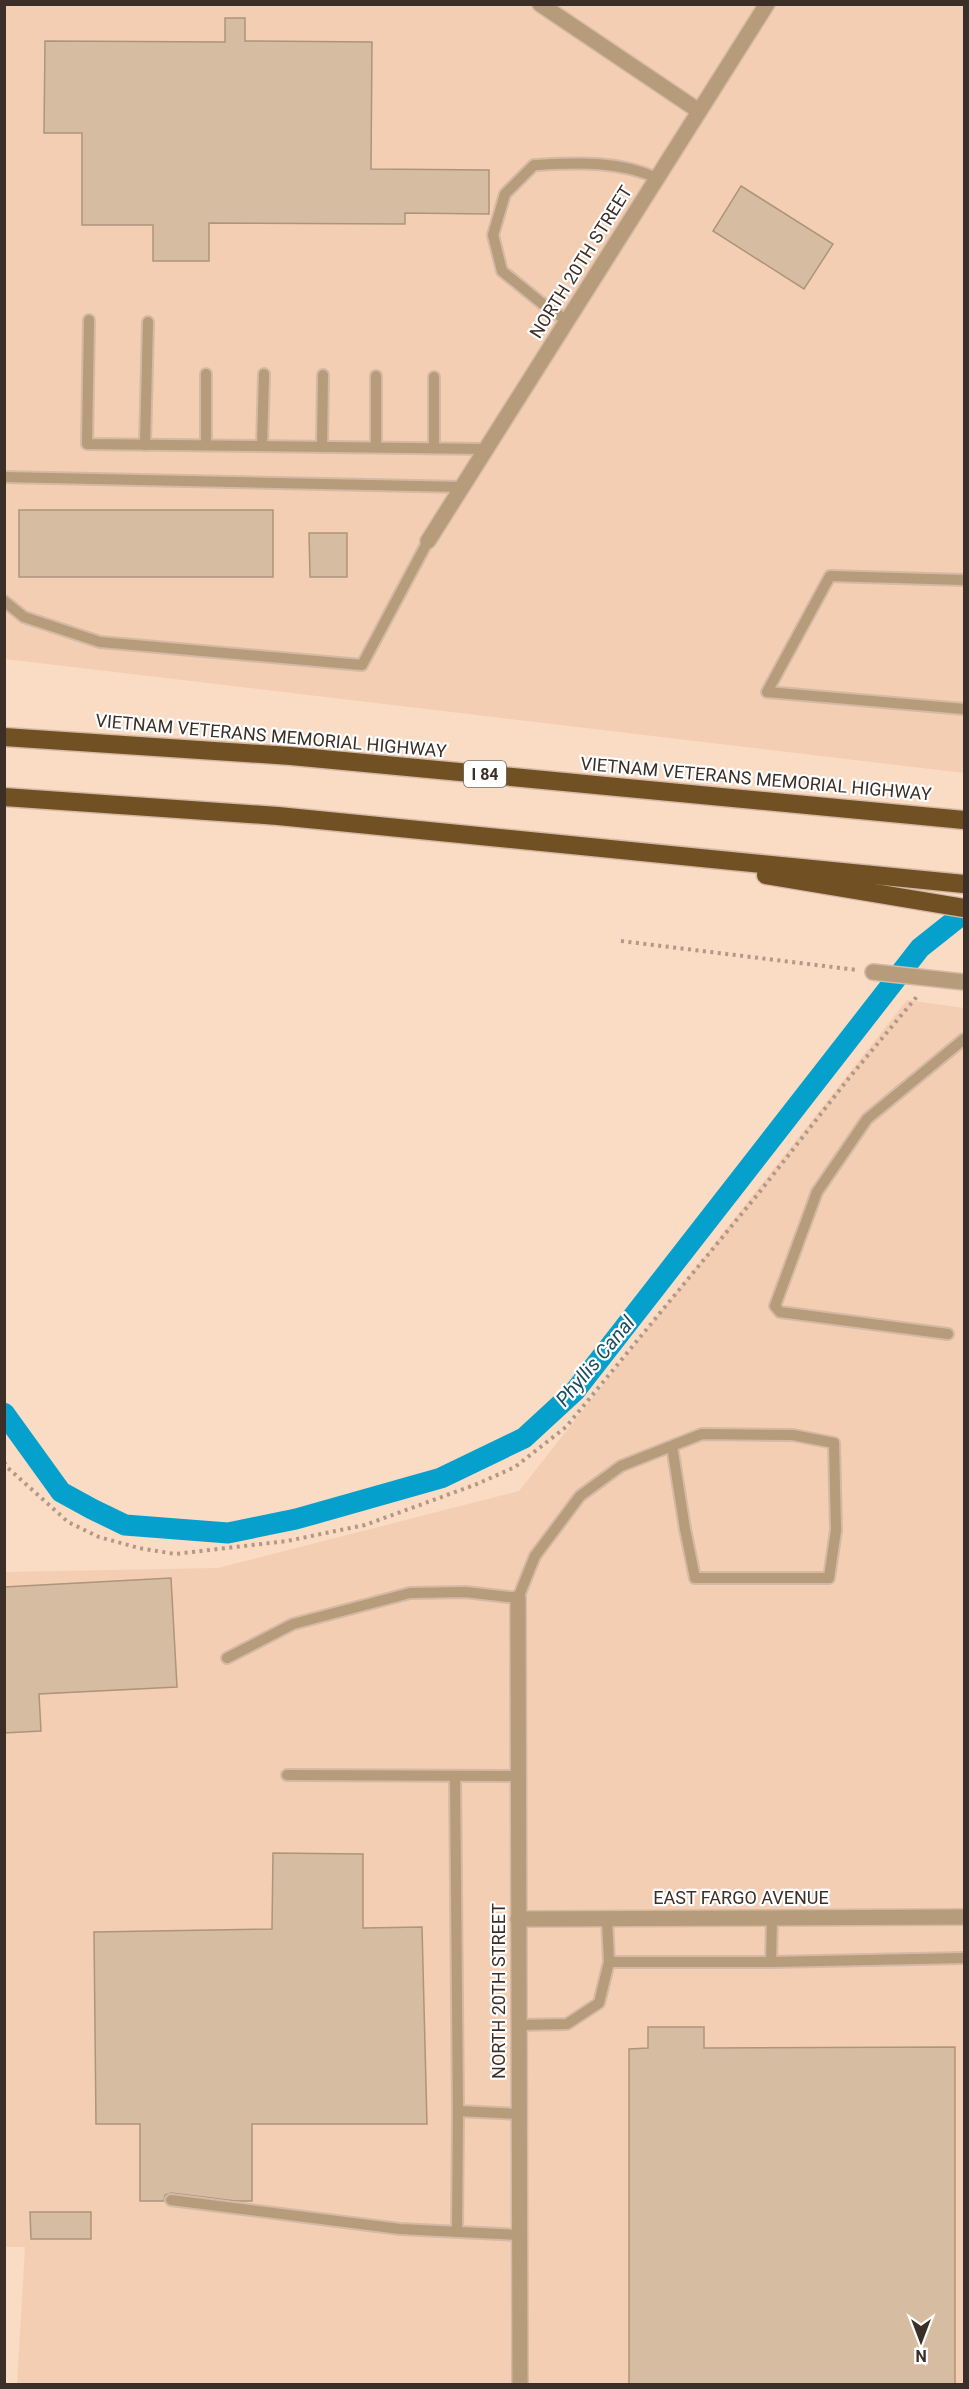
<svg xmlns="http://www.w3.org/2000/svg" width="969" height="2389" viewBox="0 0 969 2389" font-family="Roboto,sans-serif">
  <style>
    .built { fill: #f4ceb3 }
    .lines { fill: none; stroke-linecap: round; stroke-linejoin: round }
    .canal { stroke: #05a0cb; stroke-width: 21 }
    .building { fill: #d6bda2; stroke: #ac957b; stroke-width: 1.5 }
    .service-casing { stroke: #d4b9a5; stroke-width: 14 }
    .minor-casing { stroke: #d4b9a5; stroke-width: 18 }
    .motorway-casing { stroke: #d4b9a5; stroke-width: 21 }
    .path { stroke: #b19988; stroke-width: 4; stroke-dasharray: 3 4.5; stroke-linecap: butt }
    .service { stroke: #b69c7a; stroke-width: 10 }
    .minor { stroke: #b69c7a; stroke-width: 15 }
    .motorway { stroke: #715123; stroke-width: 18 }
    .labels { text-anchor: middle; stroke-width: 4.5; stroke-linejoin: round; paint-order: stroke }
    .shield { fill: #fff; stroke: #766d68; stroke-width: 1.5 }
    .shield-label { font-size: 16px; font-weight: bold; fill: #3b2f27 }
    .street-label { font-size: 18px; fill: #3b2f27; stroke: #fff }
    .water-label { font-size: 20px; font-style: italic; fill: #1a4d60; stroke: #fff }
  </style>
  <rect width="100%" height="100%" fill="#fadbc4"/>
  <g class="built">
    <path d="M5,5H964V773L5,659Z"/>
    <path d="M907,1000L964,1008V2384H17L25,2247H4V1572L218,1568L519,1491Z"/>
  </g>
  <g class="lines">
    <path class="canal" d="M4,1413L61,1492L92,1509L125,1525L228,1533L296,1519L441,1478L524,1438L575,1391L920,948L964,913"/>
  </g>
  <g class="building">
    <path d="M225,18H245V41L372,42L371,169L489,170V214L405,213V224L209,223V261H153V225H82V133H44L45,41L225,42Z"/>
    <path d="M741,186L833,244L804,289L713,231Z"/>
    <rect x="19" y="510" width="254" height="67"/>
    <path d="M309,533H347V577H310Z"/>
    <path d="M171,1578L177,1687L39,1694L41,1731L4,1733V1587Z"/>
    <path d="M273,1853L363,1854V1928L422,1927L427,2124H252V2201H235L171,2193L165,2195L164,2201H140V2124H96L94,1932L272,1929Z"/>
    <path d="M648,2027H704V2048L955,2047V2385H629V2049L648,2048Z"/>
    <path d="M30,2212H91V2239H31Z"/>
  </g>
  <g class="lines">
    <defs>
      <g id="service">
        <path d="M89,320L87,444L487,449"/>
        <path d="M567,320L549,309L502,271L493,235L505,194L534,165C577,163 617,160 657,178"/>
        <path d="M434,377V448"/>
        <path d="M145,445L148,322"/>
        <path d="M206,445V374"/>
        <path d="M262,446L264,374"/>
        <path d="M322,447L323,375"/>
        <path d="M376,447V376"/>
        <path d="M4,477L463,487"/>
        <path d="M964,580L830,576L767,692L964,709"/>
        <path d="M4,601L24,617L100,642L362,665L428,541"/>
        <path d="M948,1334L780,1312L775,1306L817,1192L867,1119L964,1039"/>
        <path d="M227,1658L293,1624L410,1593L465,1592L518,1598L535,1556L580,1496L621,1466L702,1434L793,1435L834,1443L836,1530L829,1578H695L685,1529L672,1446"/>
        <path d="M287,1775L518,1776"/>
        <path d="M455,1776L458,2111L519,2114"/>
        <path d="M607,1919L609,1962H771L772,1918"/>
        <path d="M771,1962L964,1958"/>
        <path d="M518,2025L567,2024L599,2003L609,1962"/>
        <path d="M171,2200L400,2229L519,2235"/>
        <path d="M457,2232L458,2111"/>
      </g>
      <g id="minor">
        <path d="M540,4L699,111"/>
        <path d="M428,541L767,4"/>
        <path d="M873,972L964,982"/>
        <path d="M518,1598L520,2384"/>
        <path d="M518,1919L964,1917"/>
      </g>
      <g id="motorway">
        <path d="M4,737L291,756L964,820"/>
        <path d="M4,797L278,816L964,884"/>
        <path d="M766,875L964,908"/>
      </g>
    </defs>
    <use href="#service" class="service-casing"/>
    <use href="#minor" class="minor-casing"/>
    <use href="#motorway" class="motorway-casing"/>
    <g class="path">
      <path d="M621,941L857,970"/>
      <path d="M4,1462L8,1468L68,1522L99,1537L139,1548L175,1554L287,1541L365,1525L477,1484L515,1467L566,1427L758,1194L849,1078L919,994"/>
    </g>
    <use href="#service" class="service"/>
    <use href="#minor" class="minor"/>
    <use href="#motorway" class="motorway"/>
  </g>
  <g class="labels">
    <rect class="shield" x="464" y="761" width="42" height="26" rx="4.5"/>
    <g class="shield-label">
      <text x="485" y="780">I 84</text>
    </g>
    <g class="street-label">
      <text transform="translate(581 262) rotate(-58)" y="6">NORTH 20TH STREET</text>
      <text transform="translate(271 736) rotate(5)" y="6">VIETNAM VETERANS MEMORIAL HIGHWAY</text>
      <text transform="translate(756 779) rotate(5)" y="6">VIETNAM VETERANS MEMORIAL HIGHWAY</text>
      <text x="741" y="1904">EAST FARGO AVENUE</text>
      <text transform="translate(499 1991) rotate(-90)" y="6">NORTH 20TH STREET</text>
    </g>
    <g class="water-label">
      <text transform="translate(595 1361) rotate(-50)" y="7">Phyllis Canal</text>
    </g>
  </g>
  <rect width="969" height="2389" fill="none" stroke="#3b2f27" stroke-width="12"/>
  <g transform="translate(921 2341) rotate(180)" stroke="#ffffff" stroke-width="4.5" paint-order="stroke">
  <path d="M0-4.5L10 22L0 15L-10 22Z" fill="#3b2f27"/>
  <text y="-9" font-size="16" font-weight="bold" text-anchor="middle" fill="#3b2f27">N</text>
  </g>
</svg>
